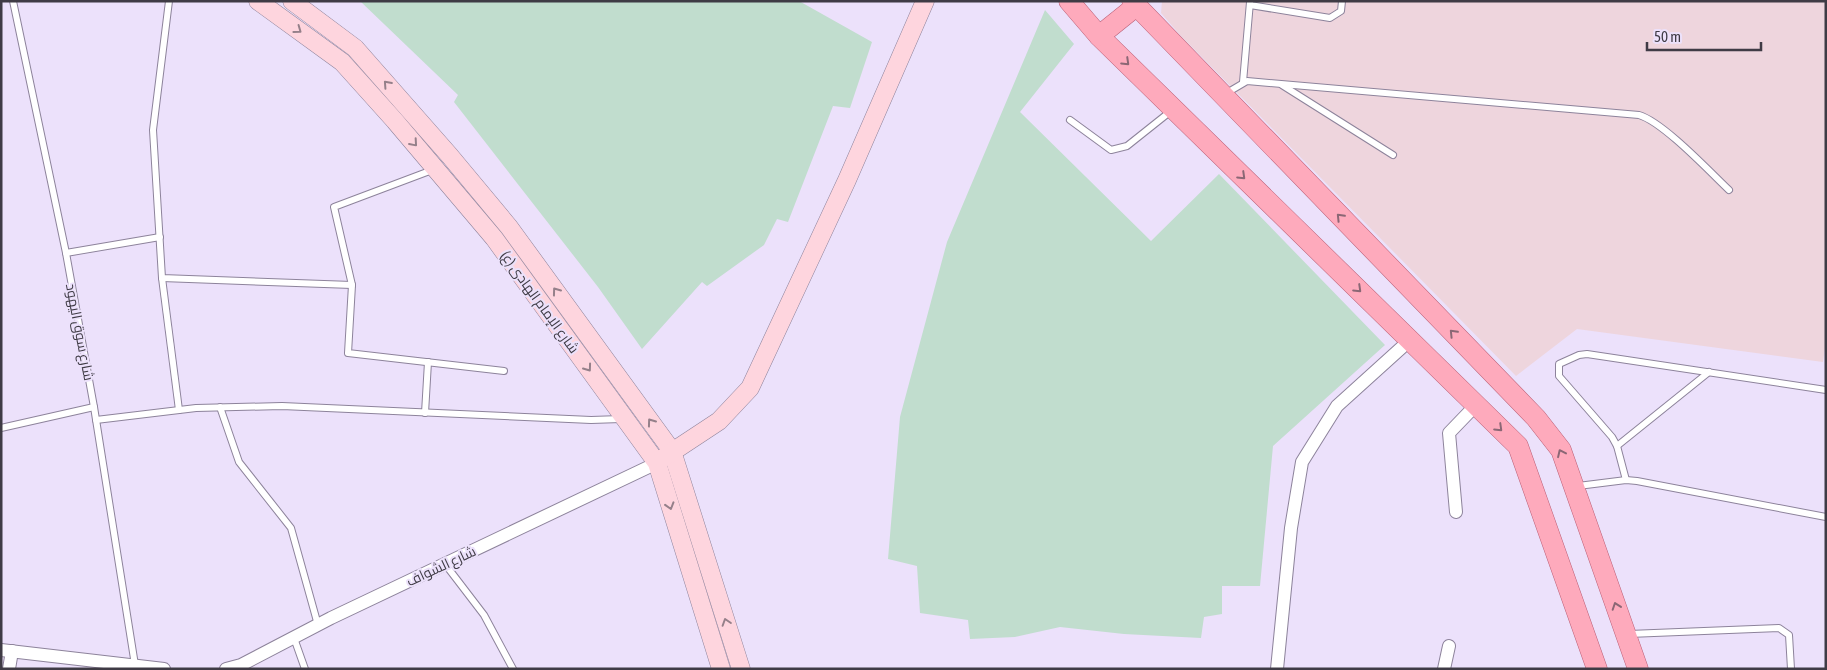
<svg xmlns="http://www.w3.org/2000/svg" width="1827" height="670" viewBox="0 0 1827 670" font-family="'Asap Condensed',Cairo,sans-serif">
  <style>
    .industrial { fill: #eed5dd }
    .green { fill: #c1ddce }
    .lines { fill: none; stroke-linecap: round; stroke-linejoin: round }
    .lane-casing { stroke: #8d839b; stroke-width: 8 }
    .street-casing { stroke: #8d839b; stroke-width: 14 }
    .secondary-casing { stroke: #8d839b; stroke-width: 19 }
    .primary-casing { stroke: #ba5f76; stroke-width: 21 }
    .lane { stroke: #fff; stroke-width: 6 }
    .street { stroke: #fff; stroke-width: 12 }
    .secondary { stroke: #fed5de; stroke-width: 18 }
    .primary { stroke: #feaabc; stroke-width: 20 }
    .oneway { stroke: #95808a }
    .oneway2 { stroke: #8b6775 }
    .labels { text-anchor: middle; stroke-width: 4; stroke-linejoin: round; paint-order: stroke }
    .street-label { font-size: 14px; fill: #3f3b45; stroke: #ece1fb }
  </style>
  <rect width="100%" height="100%" fill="#ece1fb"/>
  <path class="industrial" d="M1162,1H1826V341L1823,362L1577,329L1516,376L1181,36L1161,13Z"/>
  <g class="green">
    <path d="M360,1H799L872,42L850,108L833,106L788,222L777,219L764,245L707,286L702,282L642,349L598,287L454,102L458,95Z"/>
    <path d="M1045,10L1074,44L1020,112L1151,241L1219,174L1385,345L1273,446L1260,586H1222V614L1204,617L1201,638L1124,634L1060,627L1015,637L970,639L968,620L920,613L917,566L888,559L900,417L947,242Z"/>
  </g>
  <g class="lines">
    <defs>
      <g id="lane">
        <path d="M13,1L66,253L94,407L135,665"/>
        <path d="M169,1L153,130L162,278L352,285"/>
        <path d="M1250,5L1330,18L1341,11L1342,1"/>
        <path d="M1243,82L1250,2"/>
        <path d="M1282,85L1393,155"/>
        <path d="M1225,94L1247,81L1639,115C1663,122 1709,171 1729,190"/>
        <path d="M1070,120L1111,150L1127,146L1171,111"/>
        <path d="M435,169L334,207L352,285L348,353L504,371"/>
        <path d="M66,253L160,237"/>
        <path d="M162,278L179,410"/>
        <path d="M220,407L239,462L291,528L318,625"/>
        <path d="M425,413L428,362"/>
        <path d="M96,420L196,408L282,406L591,420L621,419"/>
        <path d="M1,428L94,407"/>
        <path d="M1617,446L1709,372"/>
        <path d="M1626,480L1617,446L1612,437L1559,376V364L1579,355L1587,354L1826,390"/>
        <path d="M1578,486L1626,480L1637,481L1826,517"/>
        <path d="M445,564L484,615L513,669"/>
        <path d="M1629,634L1779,628L1789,635L1791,669"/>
        <path d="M294,638L305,669"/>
      </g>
      <g id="street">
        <path d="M1456,512L1449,433L1476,405"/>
        <path d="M1,650L164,669"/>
        <path d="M9,669L12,651"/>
        <path d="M226,669L241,665L331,618L657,463"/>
        <path d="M1277,669L1291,528L1302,462L1337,406L1410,340"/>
        <path d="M1444,669L1449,646"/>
      </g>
      <g id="secondary">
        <path d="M258,1L342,62L395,121L494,238L657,463L721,669"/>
        <path d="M292,1L355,48L450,156L509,227L672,451L741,669"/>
        <path d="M663,458L719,421L750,388L847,180L925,1"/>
      </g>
      <g id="primary">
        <path d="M1069,1L1099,36L1518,446L1597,669"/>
        <path d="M1132,1L1536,418L1561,450L1638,669"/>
        <path d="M1099,36L1135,7"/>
      </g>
    </defs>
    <use href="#lane" class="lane-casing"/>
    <use href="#street" class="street-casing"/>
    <use href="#secondary" class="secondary-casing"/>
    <use href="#primary" class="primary-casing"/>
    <use href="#lane" class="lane"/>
    <use href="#street" class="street"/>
    <use href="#secondary" class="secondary"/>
    <use href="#primary" class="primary"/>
  </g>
  <defs><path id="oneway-chevron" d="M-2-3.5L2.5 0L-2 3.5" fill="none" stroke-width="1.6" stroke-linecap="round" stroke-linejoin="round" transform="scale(1.25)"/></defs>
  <g class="oneway">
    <use href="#oneway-chevron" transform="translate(298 30) rotate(36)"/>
    <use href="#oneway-chevron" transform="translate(387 84) rotate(-132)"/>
    <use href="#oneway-chevron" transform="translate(414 143) rotate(49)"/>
    <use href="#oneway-chevron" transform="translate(556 291) rotate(-126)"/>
    <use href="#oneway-chevron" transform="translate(588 368) rotate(54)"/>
    <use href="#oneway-chevron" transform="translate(651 422) rotate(-126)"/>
    <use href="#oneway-chevron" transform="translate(670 506) rotate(73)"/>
    <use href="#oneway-chevron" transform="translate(726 622) rotate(-108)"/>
  </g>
  <g class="oneway2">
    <use href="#oneway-chevron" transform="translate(1126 62) rotate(44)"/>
    <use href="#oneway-chevron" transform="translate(1242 176) rotate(44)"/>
    <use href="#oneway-chevron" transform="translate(1340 217) rotate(-134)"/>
    <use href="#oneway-chevron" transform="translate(1358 289) rotate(44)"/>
    <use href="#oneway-chevron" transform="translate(1453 333) rotate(-134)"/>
    <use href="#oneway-chevron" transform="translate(1499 428) rotate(44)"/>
    <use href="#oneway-chevron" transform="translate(1561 453) rotate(-115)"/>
    <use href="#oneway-chevron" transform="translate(1616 606) rotate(-109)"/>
  </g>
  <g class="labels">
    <g class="street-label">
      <text transform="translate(540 302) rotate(54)" y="5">شارع الإمام الهادی (ع)</text>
      <text transform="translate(80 332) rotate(79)" y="5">شارع سوق اليهود</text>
      <text transform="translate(441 566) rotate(-25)" y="5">شارع الشواف</text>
    </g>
  </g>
  <rect width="1827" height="670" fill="none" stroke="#3f3b45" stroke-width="5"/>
  <path d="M1647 42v8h114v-8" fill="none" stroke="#3f3b45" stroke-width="2.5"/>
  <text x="1654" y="42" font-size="15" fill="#3f3b45" stroke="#ece1fb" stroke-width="4" paint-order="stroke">50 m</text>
</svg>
